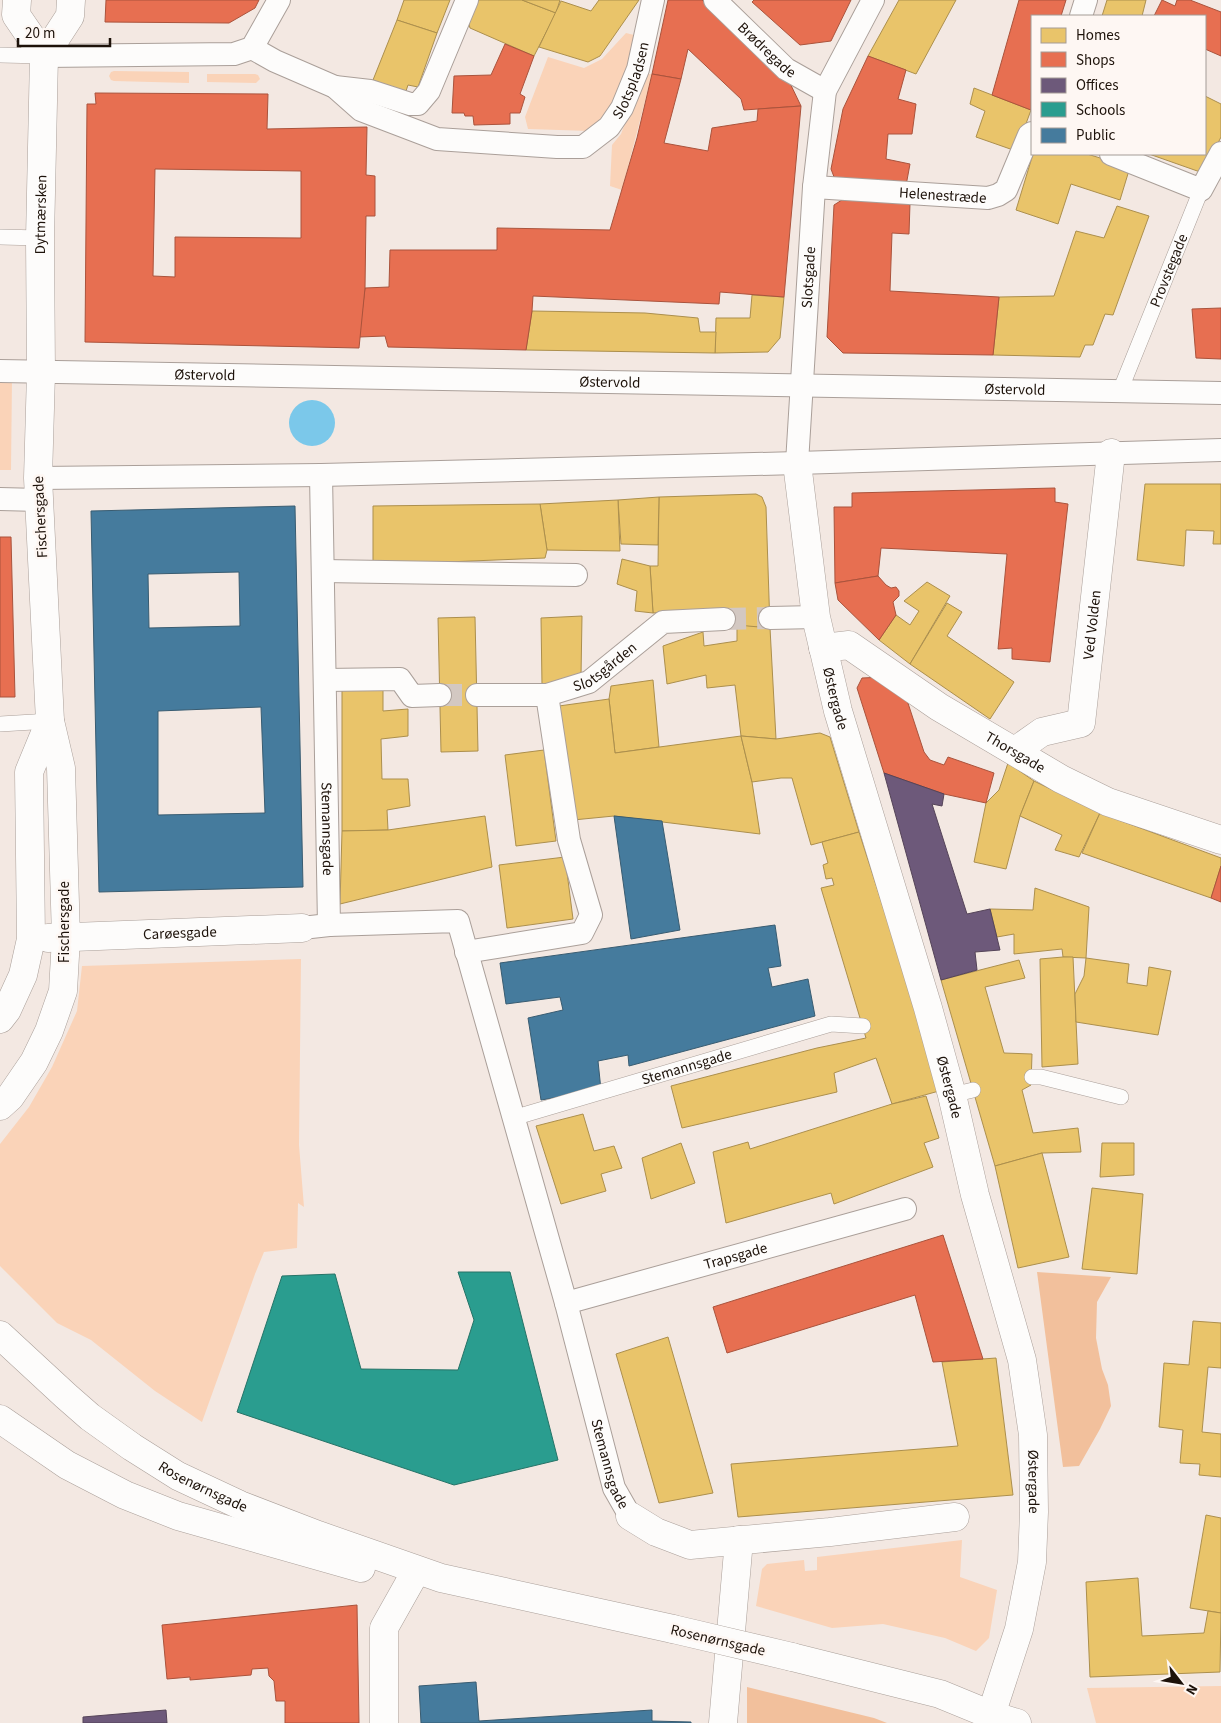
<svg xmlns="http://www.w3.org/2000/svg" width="1221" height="1723" viewBox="0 0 1221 1723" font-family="'Source Sans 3',sans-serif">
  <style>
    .green { fill: #fad3b8 }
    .forest { fill: #f2c09c }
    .water { fill: #7bc8ea }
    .homes { fill: #e9c46a; stroke: #ac8f4d }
    .shops { fill: #e76f51; stroke: #aa533c; fill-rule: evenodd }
    .offices { fill: #6d597a; stroke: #554458 }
    .schools { fill: #2a9d8f; stroke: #267367 }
    .public { fill: #457b9d; stroke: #395c71; fill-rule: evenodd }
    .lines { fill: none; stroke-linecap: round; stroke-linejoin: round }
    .pedestrian-tunnel { stroke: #d3c8c2; stroke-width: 22; stroke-dasharray: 22 11; stroke-linecap: butt }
    .service-casing { stroke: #aa9f99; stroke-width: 16 }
    .pedestrian-casing { stroke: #aa9f99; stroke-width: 24 }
    .minor-casing { stroke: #aa9f99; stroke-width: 29 }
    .secondary-casing { stroke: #aa9f99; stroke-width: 29 }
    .service { stroke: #fdfcfb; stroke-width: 15 }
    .pedestrian { stroke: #fdfcfb; stroke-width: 22 }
    .minor { stroke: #fdfcfb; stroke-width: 28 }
    .secondary { stroke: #fdfcfb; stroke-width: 28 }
    .secondary-bridge-casing { stroke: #aa9f99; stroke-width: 29; stroke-linecap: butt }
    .secondary-bridge { stroke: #fdfcfb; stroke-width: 28 }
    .labels { text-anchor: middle; stroke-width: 5; stroke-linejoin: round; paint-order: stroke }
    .street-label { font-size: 15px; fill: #1d120a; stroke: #fef7f3 }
  </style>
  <rect width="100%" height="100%" fill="#f3e8e2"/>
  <g class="green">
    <path d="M626,33L638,36L612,107L590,131L528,129L525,117L548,57L584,68L602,59Z"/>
    <path d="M114,71L189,72V83L114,81L111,80L109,76L111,72Z"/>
    <path d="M207,74H255L258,75L260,79L256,83L207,82Z"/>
    <path d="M644,74H652L622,190L610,186L612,145L621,134Z"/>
    <path d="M0,378H12L11,470H0Z"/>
    <path d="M301,959L299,1145L304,1207L298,1203L297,1248L264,1252L255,1274L202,1422L155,1391L91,1340L57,1323L0,1266V1144L29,1107L52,1067L77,1011L82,966Z"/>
    <path d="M962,1540L960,1577L997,1590L989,1638L976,1651L945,1638L883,1624L832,1628L756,1606L762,1569L767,1564L804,1560L805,1571L817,1570V1557Z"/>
    <path d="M1221,1686V1723H1096L1087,1688Z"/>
  </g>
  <g class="forest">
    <path d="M1037,1272L1111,1277L1097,1302L1096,1338L1102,1369L1108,1385L1111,1406L1100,1429L1079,1466L1063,1467Z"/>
    <path d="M747,1687L874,1718L887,1723H747Z"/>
  </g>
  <circle class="water" cx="312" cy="423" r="23"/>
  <g class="homes">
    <path d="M404,0H450L437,33L397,20Z"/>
    <path d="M474,0H522L556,13L534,56L470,28L467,17Z"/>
    <path d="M522,0H560L556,13Z"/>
    <path d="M599,0H639L600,56L588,62L539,47L561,1L591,11Z"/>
    <path d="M899,0H956L916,74L868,56Z"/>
    <path d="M1107,0H1146L1142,16H1102Z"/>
    <path d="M397,20L437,33L418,87L408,85L405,94L373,80Z"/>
    <path d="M974,88L1031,110L1016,151L976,137L985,111L970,104Z"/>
    <path d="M1205,96L1221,104V137L1203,173L1149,154H1205Z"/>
    <path d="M1033,154H1087L1130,167L1120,200L1071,184L1058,224L1016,210Z"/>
    <path d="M1117,206L1149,216L1113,315L1105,314L1093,345H1085L1080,357L993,355L999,297L1054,296L1076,231L1104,238Z"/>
    <path d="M752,295L784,297L780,338L768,352L715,353L716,318H750Z"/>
    <path d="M532,311L645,313L698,318L700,332H716L715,353L526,350Z"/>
    <path d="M1145,484H1221V544H1213L1214,531L1186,530L1184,566L1137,560Z"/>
    <path d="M756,494L762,497L766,507L770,628L724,625L723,609L653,613L650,566H658L659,497Z"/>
    <path d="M659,497L658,545L621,544L618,500Z"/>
    <path d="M618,500L620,551L547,550L540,504Z"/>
    <path d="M540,504L547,550L545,558L373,565V506Z"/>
    <path d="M622,559L650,566L653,613L635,611L637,591L617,584Z"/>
    <path d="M927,582L950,596L910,664L879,640L896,615L910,625L919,611L904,601Z"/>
    <path d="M947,603L962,612L947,636L1014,682L990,719L910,664Z"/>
    <path d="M582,616L581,676L542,685L541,618Z"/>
    <path d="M475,617L478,751L441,752L438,618Z"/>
    <path d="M737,625L770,628L776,739L741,736L735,685L707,688L706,675L667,684L663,646L703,632L704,646L737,641Z"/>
    <path d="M653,680L659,747L615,753L609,699L611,686Z"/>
    <path d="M383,685V711L408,709V736L381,739L382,779H408L410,806L387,810L388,830L342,831V686Z"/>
    <path d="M609,699L615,753L741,736L752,782L760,834L614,816L573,820L559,706Z"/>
    <path d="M820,733L830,737L859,832L811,845L792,778H781L752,782L741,736L776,739Z"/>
    <path d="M544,750L556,841L516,846L505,755Z"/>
    <path d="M1008,763L1034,781L1020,816L1006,869L974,862L986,803L999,790Z"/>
    <path d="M1034,781L1100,813L1079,857L1055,850L1062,835L1020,816Z"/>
    <path d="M1100,813L1221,858V866L1211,898L1082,853Z"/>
    <path d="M485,816L492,867L340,904L342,831L388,830Z"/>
    <path d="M859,832L917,1012L939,1091L892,1104L876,1058L834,1073L837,1092L682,1128L671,1086L817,1048L866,1038L821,888L834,885L832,878L826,879L823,865L828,863L822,842Z"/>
    <path d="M565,857L573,919L507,928L499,865Z"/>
    <path d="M1035,888L1089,907L1086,958L1063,957L1062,949L1014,954V934L997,937L990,909L1033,910Z"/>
    <path d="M1063,957H1073L1078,1064L1042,1067L1040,959Z"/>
    <path d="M1086,958L1129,964L1127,983L1147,986L1149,967L1171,971L1158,1035L1076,1022L1075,994L1084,976Z"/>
    <path d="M1019,960L1025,978L985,987L1004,1053L1032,1054L1031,1085L1022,1090L1033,1133L1078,1128L1081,1152L1042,1153L995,1166L941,980Z"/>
    <path d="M926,1096L939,1138L924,1143L933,1167L834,1204L831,1193L726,1223L713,1152L748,1142L750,1149L892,1104Z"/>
    <path d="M583,1114L594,1151L614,1146L622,1168L601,1174L606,1191L561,1204L536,1126Z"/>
    <path d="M681,1143L695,1183L651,1199L642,1158Z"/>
    <path d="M1102,1143H1134V1175L1100,1177Z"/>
    <path d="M1042,1153L1069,1257L1018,1268L995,1166Z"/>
    <path d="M1092,1188L1143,1194L1137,1274L1082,1269Z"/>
    <path d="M1193,1321L1221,1323V1368L1208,1367L1202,1432L1221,1434V1477L1199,1475L1200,1464L1180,1463L1183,1430L1159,1427L1164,1363L1189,1365Z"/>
    <path d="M668,1337L713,1493L659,1503L616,1354Z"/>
    <path d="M996,1358L1013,1495L738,1517L731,1464L958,1446L942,1362Z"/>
    <path d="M1206,1515L1221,1518V1613L1190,1608Z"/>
    <path d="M1138,1578L1142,1636L1204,1633L1208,1611L1221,1613L1220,1672L1090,1677L1086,1582Z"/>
  </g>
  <g class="shops">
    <path d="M106,0H259L255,8L229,23L105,22Z"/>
    <path d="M668,0H702L787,77L801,106L744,110L741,99L688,49L681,79L652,74Z"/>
    <path d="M754,0H851L831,41L800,45L752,2Z"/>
    <path d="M1019,0H1066L1061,16H1032L1031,110L992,95Z"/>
    <path d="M1162,0L1175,6L1177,0H1190L1221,12V56L1205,49V16H1154Z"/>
    <path d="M505,44L534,56L520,94L525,97L520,113H510V124L474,125L473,116H465L464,113H452L454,76L491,75Z"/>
    <path d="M868,56L906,70L898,99L916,104L912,134H888L886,159L910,164L905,191L836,182L831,169L843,109Z"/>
    <path d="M652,74L681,79L664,143L708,151L712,128L757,121L758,109L801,106L784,297L720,292L719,304L533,296L532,311L526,350L388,347L385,336L359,337L365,288L389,287L390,250H497V228L610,230L637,138Z"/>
    <path d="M95,93L268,94L267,129L367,127L366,175L375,176V216H366L365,288L359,348L85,342L87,104H96ZM155,169L301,171V238L175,237V277L153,276Z"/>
    <path d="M845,198L910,203L909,234L892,233L890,291L999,297L993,355L843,353L827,337L834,205Z"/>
    <path d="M1221,308V359L1196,358L1192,309Z"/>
    <path d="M1055,488V502L1068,504L1050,662L1012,659V648L998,649L1007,554L881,548L878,576L835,583L834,507H852V493Z"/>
    <path d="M0,537H11L15,697H0Z"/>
    <path d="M878,576L886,585L891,588L896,587L899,591V596L893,602L896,615L879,640L838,600L835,583Z"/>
    <path d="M885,677L903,688L924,752L930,760L944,765L948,757L994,773L986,803L944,794L884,773L857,688L862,678Z"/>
    <path d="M1221,866V902L1211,898Z"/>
    <path d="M943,1235L983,1359L933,1362L915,1295L727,1353L713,1307Z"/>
    <path d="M357,1605L359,1723H285V1701H276L274,1681L269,1676L268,1668L252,1669L251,1675L190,1680V1677L167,1679L162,1625Z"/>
  </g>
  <g class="offices">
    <path d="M884,773L944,794L942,806L932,804L967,914L990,909L1000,950L975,952L977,970L941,980Z"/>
    <path d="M166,1710L167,1723H83V1717Z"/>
  </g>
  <path class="schools" d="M458,1272H510L558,1460L454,1485L237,1412L282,1276L335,1274L361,1369L458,1370L474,1320Z"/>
  <g class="public">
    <path d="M295,506L303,887L99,892L91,511ZM239,572L240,626L149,628L148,574ZM261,707L265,813L158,815V711Z"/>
    <path d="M614,816L662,821L680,930L631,939Z"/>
    <path d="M775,925L781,966L768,968L772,987L808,979L815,1016L629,1066L628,1055L598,1061L601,1090L541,1100L528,1018L563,1010L560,997L506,1004L500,963Z"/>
    <path d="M476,1682L479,1721L652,1710V1721L691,1722V1723H421L419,1686Z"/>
  </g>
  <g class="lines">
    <g class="pedestrian-tunnel">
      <path d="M724,619L770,618"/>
      <path d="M440,695H477"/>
    </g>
    <defs>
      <g id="service">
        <path d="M0,55L44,56"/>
        <path d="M0,237L40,238"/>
        <path id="s1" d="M1120,391L1201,190"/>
        <path d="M0,724L50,721"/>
        <path d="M1032,1077H1041L1121,1097"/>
        <path d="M952,1095L973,1090"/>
        <path id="s2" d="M513,1118L831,1024L863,1026"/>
      </g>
      <g id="pedestrian">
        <path id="s3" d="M715,0L786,69L825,91"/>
        <path d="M1081,16L1086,0"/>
        <path id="s4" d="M252,48L275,61L335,87L361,110L437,139L557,147H583L609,127L622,108L638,69L653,0"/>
        <path d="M44,56L234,54L252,48L279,0"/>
        <path d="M335,87L370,91L410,104H418L429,91L467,0"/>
        <path d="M1111,154L1201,190L1221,153"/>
        <path id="s5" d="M814,187L988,198L998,195L1006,190L1029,135L1032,133"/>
        <path id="s6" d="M0,371L1221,393"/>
        <path id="s7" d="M797,463L814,187L825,91L873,0"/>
        <path id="s8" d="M321,475L329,925"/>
        <path d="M38,478L321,475L797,463L1221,450"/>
        <path d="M0,499L39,500"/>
        <path d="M323,571L576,575"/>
        <path d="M770,618L816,617"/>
        <path d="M325,680L400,679L412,696L440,695"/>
        <path id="s9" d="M477,695H547L589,682L663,622L724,619"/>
        <path id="s10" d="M302,928L329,925L458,921L566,1303L614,1488L630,1516"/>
        <path d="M466,952L582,933L591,915L569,840L547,695"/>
        <path id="s11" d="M566,1303L905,1209"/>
      </g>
      <g id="minor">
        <path d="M17,0L16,15L44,56"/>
        <path id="s12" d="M797,463L816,617L838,711L928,1008L952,1095L975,1195L1022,1360L1033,1435L1034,1512L1032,1562L1019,1629L991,1715"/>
        <path id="s13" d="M823,648L849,645L939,707L1061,779L1108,802L1221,840"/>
        <path id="s14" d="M1015,751L1042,732L1081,723L1111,453"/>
        <path id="s15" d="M48,938L302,928"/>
        <path d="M0,1019L7,1010L23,975L31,939L29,772L50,721"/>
        <path id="s16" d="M0,1106L10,1097L34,1062L49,1031L63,991L66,938L61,768L50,721L38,478L41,373L40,238L44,56L70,16L71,0"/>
        <path d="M630,1516L656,1532L690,1545L830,1532L955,1517"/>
        <path d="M384,1723V1628L411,1580"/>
        <path d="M723,1723L739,1540"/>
      </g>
      <g id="secondary">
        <path id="s17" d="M0,1335L66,1396L90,1417L132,1447L178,1476L240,1505L318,1535L441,1578L673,1629"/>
        <path d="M0,1419L67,1465L125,1495L178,1516L361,1568"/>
        <path d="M792,1657L940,1694L991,1715L1017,1723"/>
      </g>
    </defs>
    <use href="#service" class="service-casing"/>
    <use href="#pedestrian" class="pedestrian-casing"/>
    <use href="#minor" class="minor-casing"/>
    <use href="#secondary" class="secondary-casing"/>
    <use href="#service" class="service"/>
    <use href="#pedestrian" class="pedestrian"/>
    <use href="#minor" class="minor"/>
    <use href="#secondary" class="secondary"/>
    <defs>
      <path id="secondary-bridge" d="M673,1629L792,1657"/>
    </defs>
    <use href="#secondary-bridge" class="secondary-bridge-casing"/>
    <use href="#secondary-bridge" class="secondary-bridge"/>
  </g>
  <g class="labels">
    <g class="street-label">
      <text dy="5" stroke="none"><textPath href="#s3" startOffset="72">Brødregade</textPath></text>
      <text dy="5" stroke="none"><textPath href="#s4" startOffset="439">Slotspladsen</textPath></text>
      <text dy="5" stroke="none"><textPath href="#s5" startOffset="129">Helenestræde</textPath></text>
      <text dy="5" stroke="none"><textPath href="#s16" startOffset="911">Dytmærsken</textPath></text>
      <text dy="5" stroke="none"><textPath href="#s1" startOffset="130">Provstegade</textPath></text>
      <text dy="5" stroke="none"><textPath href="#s7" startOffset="186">Slotsgade</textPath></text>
      <text dy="5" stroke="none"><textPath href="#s6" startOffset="205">Østervold</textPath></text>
      <text dy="5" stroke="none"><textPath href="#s6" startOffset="610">Østervold</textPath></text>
      <text dy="5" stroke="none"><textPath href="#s6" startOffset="1015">Østervold</textPath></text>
      <text transform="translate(40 517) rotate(-93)" y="5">Fischersgade</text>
      <text dy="5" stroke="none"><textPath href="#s14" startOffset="172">Ved Volden</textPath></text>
      <text dy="5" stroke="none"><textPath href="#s9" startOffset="135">Slotsgården</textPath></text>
      <text dy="5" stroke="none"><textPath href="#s12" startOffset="239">Østergade</textPath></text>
      <text dy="5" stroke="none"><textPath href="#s13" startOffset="224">Thorsgade</textPath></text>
      <text dy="5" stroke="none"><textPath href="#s8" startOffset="354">Stemannsgade</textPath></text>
      <text transform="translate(64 922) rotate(-90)" y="5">Fischersgade</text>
      <text dy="5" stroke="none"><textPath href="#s15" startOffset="132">Carøesgade</textPath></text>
      <text dy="5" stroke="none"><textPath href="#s2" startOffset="181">Stemannsgade</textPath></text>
      <text dy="5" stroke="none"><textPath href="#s12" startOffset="644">Østergade</textPath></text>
      <text dy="5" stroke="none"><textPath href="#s11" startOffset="176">Trapsgade</textPath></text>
      <text dy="5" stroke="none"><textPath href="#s10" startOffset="720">Stemannsgade</textPath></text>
      <text dy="5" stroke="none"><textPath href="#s12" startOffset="1049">Østergade</textPath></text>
      <text dy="5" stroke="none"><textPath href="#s17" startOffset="255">Rosenørnsgade</textPath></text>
      <text transform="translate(718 1640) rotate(13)" y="5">Rosenørnsgade</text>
    </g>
  </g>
  <rect x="1031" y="15" width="175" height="140" fill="#fef7f3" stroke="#a49b96"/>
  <rect x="1041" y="28" width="25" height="15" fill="#e9c46a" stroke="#a49b96"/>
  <text x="1076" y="40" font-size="15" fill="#1d120a">Homes</text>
  <rect x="1041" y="52" width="25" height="15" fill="#e76f51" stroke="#a49b96"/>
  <text x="1076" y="65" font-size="15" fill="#1d120a">Shops</text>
  <rect x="1041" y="78" width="25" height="15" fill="#6d597a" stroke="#a49b96"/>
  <text x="1076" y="90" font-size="15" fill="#1d120a">Offices</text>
  <rect x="1041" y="102" width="25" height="15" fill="#2a9d8f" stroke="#a49b96"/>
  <text x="1076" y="115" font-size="15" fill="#1d120a">Schools</text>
  <rect x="1041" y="128" width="25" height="15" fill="#457b9d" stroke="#a49b96"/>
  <text x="1076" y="140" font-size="15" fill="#1d120a">Public</text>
  <g transform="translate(1181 1683) rotate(121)" stroke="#fef7f3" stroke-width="4" paint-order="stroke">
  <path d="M0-4L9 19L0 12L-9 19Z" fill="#1d120a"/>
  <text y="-8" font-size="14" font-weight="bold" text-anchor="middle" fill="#1d120a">N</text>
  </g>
  <path d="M18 38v8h92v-8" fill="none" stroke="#1d120a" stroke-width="2.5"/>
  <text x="25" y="38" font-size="15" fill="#1d120a" stroke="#fef7f3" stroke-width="4" paint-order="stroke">20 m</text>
</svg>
